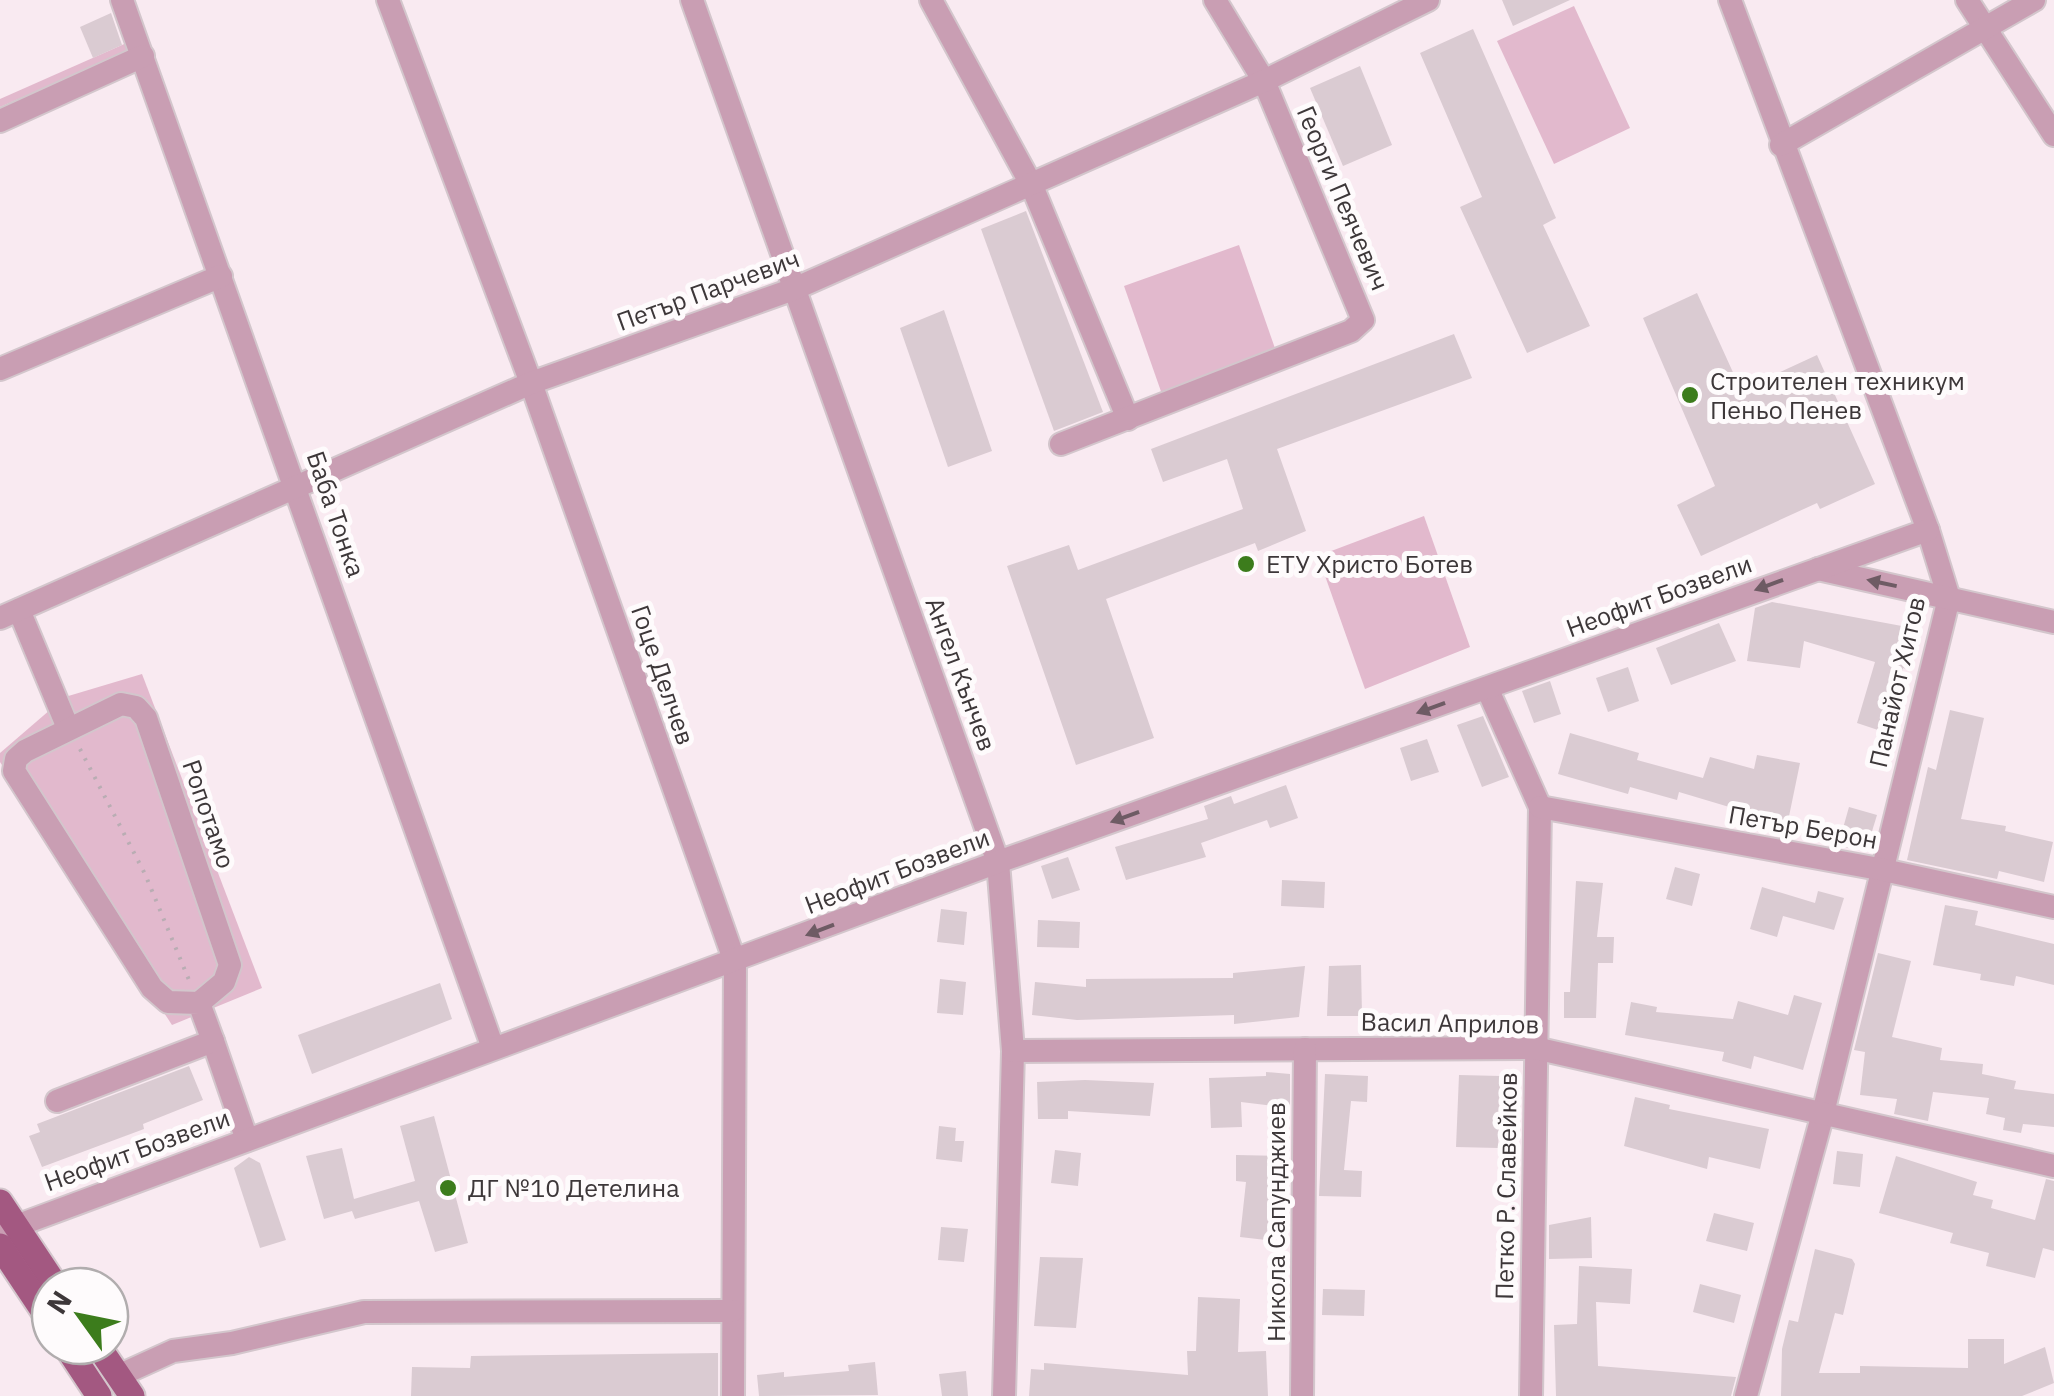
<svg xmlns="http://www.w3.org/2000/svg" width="2054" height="1396" viewBox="0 0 2054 1396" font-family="'IBM Plex Sans',sans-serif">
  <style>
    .green { fill: #e2b9cd }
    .building { fill: #dacbd2 }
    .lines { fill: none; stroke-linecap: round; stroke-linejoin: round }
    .minor-casing { stroke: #d3c6cc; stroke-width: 26 }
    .major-casing { stroke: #d3c6cc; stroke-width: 29 }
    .path { stroke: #b9adb3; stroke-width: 4; stroke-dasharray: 2.5 8; stroke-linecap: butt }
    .minor { stroke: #c99eb3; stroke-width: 22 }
    .major { stroke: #a35881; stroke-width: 25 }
    .oneway { fill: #6e5b64 }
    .poi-dot { fill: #3c7c1c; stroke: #fefbfc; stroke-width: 4 }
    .labels { text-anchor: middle; stroke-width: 10; stroke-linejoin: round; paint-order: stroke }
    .street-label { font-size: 25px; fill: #3d3739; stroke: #fefbfc }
    .poi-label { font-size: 25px; fill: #3d3739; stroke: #fefbfc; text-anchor: start }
  </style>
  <rect width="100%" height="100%" fill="#f9eaf1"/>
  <g class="green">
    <path d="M1574,6L1630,128L1554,164L1497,41Z"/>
    <path d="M131,41L133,49L0,107V99Z"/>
    <path d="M1239,245L1278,357L1164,400L1124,286Z"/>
    <path d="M1424,516L1470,647L1365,689L1318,556Z"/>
    <path d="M142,674L262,988L172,1025L0,762V753L65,697Z"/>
  </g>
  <g class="building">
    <path d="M1502,0H1570L1513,26Z"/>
    <path d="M111,13L122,45L93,58L80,27Z"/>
    <path d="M1473,29L1556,218L1543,225L1590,326L1527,353L1460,207L1482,197L1420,53Z"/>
    <path d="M1360,66L1392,145L1343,166L1310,88Z"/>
    <path d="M1026,211L1103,412L1054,431L981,229Z"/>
    <path d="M1697,293L1741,390L1817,355L1875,484L1820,509L1817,503L1701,556L1677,505L1715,486L1643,318Z"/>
    <path d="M944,310L992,451L948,467L900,328Z"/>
    <path d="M1454,334L1472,378L1277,449L1306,531L1258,551L1255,543L1106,599L1154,738L1076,765L1007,566L1069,545L1078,570L1243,509L1227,459L1163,482L1151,449Z"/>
    <path d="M1772,602L1918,629L1909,670L1903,668L1884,732L1857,723L1875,662L1804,641L1800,668L1747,661L1755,608Z"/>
    <path d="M1719,623L1736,661L1671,685L1656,648Z"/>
    <path d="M1628,667L1639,701L1608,712L1596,678Z"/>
    <path d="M1550,681L1561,714L1534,723L1522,691Z"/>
    <path d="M1950,710L1984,718L1961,819L2006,826L2005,831L2053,842L2044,882L1999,871L1997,879L1907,860L1928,767L1936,770Z"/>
    <path d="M1483,716L1509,777L1482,787L1457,725Z"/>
    <path d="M1570,733L1639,753L1637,760L1703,778L1710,757L1754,769L1757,755L1800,763L1787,826L1745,818L1746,812L1679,792L1677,800L1630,787L1628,794L1558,774Z"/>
    <path d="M1427,739L1439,772L1411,781L1400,748Z"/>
    <path d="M1286,785L1298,818L1270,828L1267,820L1201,843L1206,857L1126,880L1115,847L1208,819L1204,806L1231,796L1234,804Z"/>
    <path d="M1849,807L1877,815L1866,851L1838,846Z"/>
    <path d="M1068,857L1080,890L1052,899L1041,866Z"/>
    <path d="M1675,867L1700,874L1692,906L1666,899Z"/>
    <path d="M1282,880L1325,882L1324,908L1281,906Z"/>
    <path d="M1576,881L1603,883L1597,937H1614L1613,963H1598L1596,1018H1564V992H1570Z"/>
    <path d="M1762,887L1815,903L1818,891L1844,898L1834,930L1783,916L1777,937L1750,929Z"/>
    <path d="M1945,905L1978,911L1975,925L2054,944V985L2016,976L2014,986L1980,980L1981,974L1933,965Z"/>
    <path d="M941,909L967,912L964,945L937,942Z"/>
    <path d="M1038,920L1080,922L1079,948L1037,947Z"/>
    <path d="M1878,953L1911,961L1892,1037L1942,1048L1940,1060L1983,1064L1982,1074L2016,1081L2014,1089L2054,1094V1127L2023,1124L2021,1133L2003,1130L2005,1118L1986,1114L1989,1098L1933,1092L1928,1121L1894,1114L1897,1099L1860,1095L1865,1052L1854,1050Z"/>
    <path d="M1361,965L1362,1016H1327L1329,966Z"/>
    <path d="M1305,966L1299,1017L1234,1024V1015L1077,1020L1032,1015L1035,982L1086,987V979L1233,978V973Z"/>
    <path d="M940,979L966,982L963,1015L937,1013Z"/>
    <path d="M440,983L452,1019L312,1074L298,1035Z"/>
    <path d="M1794,995L1822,1003L1803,1070L1754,1056L1751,1069L1722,1061L1724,1052L1625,1035L1631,1002L1657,1007L1656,1012L1733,1019L1738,1001L1788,1015Z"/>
    <path d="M189,1066L203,1100L143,1124L144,1129L42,1167L29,1136L40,1132L37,1124Z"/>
    <path d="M1266,1072L1290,1074V1108L1241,1102L1242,1127L1211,1128L1209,1078L1266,1076Z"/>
    <path d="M1325,1074L1368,1076L1367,1102L1351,1101L1344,1170L1362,1171L1361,1197L1319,1196Z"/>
    <path d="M1459,1075L1501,1076L1498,1148L1456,1147Z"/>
    <path d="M1085,1080L1154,1083L1150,1116L1068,1111V1119H1038L1037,1082Z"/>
    <path d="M1635,1097L1670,1105L1669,1109L1769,1129L1760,1169L1709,1157L1707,1169L1624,1146Z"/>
    <path d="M434,1116L468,1243L435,1252L419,1201L355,1219L352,1211L324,1219L306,1156L342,1148L354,1199L415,1181L400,1126Z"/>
    <path d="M939,1126L956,1128L955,1141H964L962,1162L936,1159Z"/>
    <path d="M1055,1150L1081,1153L1078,1186L1051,1183Z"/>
    <path d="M1837,1151L1863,1154L1860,1187L1833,1184Z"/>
    <path d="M1236,1155L1279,1156L1266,1240L1240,1237L1246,1182L1236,1181Z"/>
    <path d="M1896,1156L1977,1182L1973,1195L1993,1200L1991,1208L2035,1220L2046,1179L2054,1181V1251L2043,1248L2035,1278L1986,1266L1989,1253L1950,1243L1953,1233L1879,1213Z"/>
    <path d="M249,1157L260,1163L286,1240L260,1248L234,1168Z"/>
    <path d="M1714,1213L1754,1223L1747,1251L1706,1241Z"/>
    <path d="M1591,1217L1592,1258L1549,1259V1225Z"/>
    <path d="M941,1227L968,1229L964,1262L938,1260Z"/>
    <path d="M1815,1249L1852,1259L1855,1264L1843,1315L1835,1313L1819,1373H1860V1366L1968,1368V1339H2004V1364L2045,1347L2054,1383L2022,1396H1781L1782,1349L1789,1320L1798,1322Z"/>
    <path d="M1040,1257L1083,1258L1076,1328L1034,1326Z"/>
    <path d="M1579,1266L1632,1269L1630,1304L1596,1302L1598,1366L1736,1377L1731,1396H1556L1554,1325L1577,1324Z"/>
    <path d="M1700,1284L1741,1295L1734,1323L1693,1312Z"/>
    <path d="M1323,1289L1365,1290L1364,1316L1322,1315Z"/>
    <path d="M1198,1297L1240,1299L1238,1352L1266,1351L1268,1396H1029L1031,1369L1044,1370V1363L1188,1375L1187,1351H1196Z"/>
    <path d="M718,1353V1396H411L412,1367L470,1368L471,1356Z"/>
    <path d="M875,1362L878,1395L759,1396L757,1375L784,1372V1377L849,1371L848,1365Z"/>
    <path d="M966,1371L968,1396H942L939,1374Z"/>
  </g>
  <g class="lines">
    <defs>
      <g id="minor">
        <path d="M122,0L493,1048"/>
        <path d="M388,0L531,383L735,962L733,1396"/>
        <path d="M692,0L998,862L1013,1051L1004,1396"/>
        <path d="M931,0L1032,186L1128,419"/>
        <path d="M1730,0L1928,530L1949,598L1822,1117L1746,1396"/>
        <path d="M1967,0L2054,135"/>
        <path d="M0,121L143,56"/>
        <path d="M1781,145L2034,0"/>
        <path d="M0,369L221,276"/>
        <path d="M1061,444L1351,331L1363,320L1264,81L1215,0"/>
        <path d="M1818,569L2054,622"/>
        <path d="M19,610L68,728"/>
        <path d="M0,618L531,383L794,289L1264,81L1428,0"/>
        <path d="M1487,688L1540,807L1531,1396"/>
        <path d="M1540,807L1879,869L2054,907"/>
        <path d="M213,1041L247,1140"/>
        <path d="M1013,1051L1535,1048L2054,1166"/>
        <path d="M57,1101L213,1041L199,1003L224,982L230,965L146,718L136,707L121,704L25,751L16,759L14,771L152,988L168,1002L199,1003"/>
        <path d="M0,1232L998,862L1928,530"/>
        <path d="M118,1376L173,1351L232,1343L364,1312L732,1311"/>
        <path d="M1302,1396L1305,1049"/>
      </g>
      <g id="major">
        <path d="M0,1202L56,1286"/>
        <path d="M0,1246L50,1321"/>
        <path d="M66,1346L99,1396"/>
        <path d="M98,1346L132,1396"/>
      </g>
    </defs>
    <use href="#minor" class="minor-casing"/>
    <use href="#major" class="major-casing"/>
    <path class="path" d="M80,749L145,874L189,980"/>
    <use href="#minor" class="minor"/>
    <use href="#major" class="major"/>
  </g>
  <defs><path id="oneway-solid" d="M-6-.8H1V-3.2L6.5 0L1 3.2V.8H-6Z" transform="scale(2.5)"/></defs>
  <g class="oneway">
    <use href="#oneway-solid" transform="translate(1882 583) rotate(-168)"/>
    <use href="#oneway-solid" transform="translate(1769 585) rotate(160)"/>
    <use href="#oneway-solid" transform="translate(1431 708) rotate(160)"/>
    <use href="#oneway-solid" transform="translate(1125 817) rotate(160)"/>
    <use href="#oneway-solid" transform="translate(820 930) rotate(159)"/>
  </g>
  <g class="poi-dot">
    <circle cx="1690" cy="395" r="10"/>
    <circle cx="1246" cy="564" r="10"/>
    <circle cx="448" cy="1188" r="10"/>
  </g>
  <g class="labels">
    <g class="street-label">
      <text transform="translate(1343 198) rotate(67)" y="9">Георги Пеячевич</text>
      <text transform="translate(708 290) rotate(-20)" y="9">Петър Парчевич</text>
      <text transform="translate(336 514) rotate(71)" y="9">Баба Тонка</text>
      <text transform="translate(1659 596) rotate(-20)" y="9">Неофит Бозвели</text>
      <text transform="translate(961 674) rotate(70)" y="9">Ангел Кънчев</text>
      <text transform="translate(663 675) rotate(71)" y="9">Гоце Делчев</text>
      <text transform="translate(1897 682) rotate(-77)" y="9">Панайот Хитов</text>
      <text transform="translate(209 814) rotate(71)" y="9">Ропотамо</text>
      <text transform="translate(1803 827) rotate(10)" y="9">Петър Берон</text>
      <text transform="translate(897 871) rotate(-21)" y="9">Неофит Бозвели</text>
      <text transform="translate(1450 1023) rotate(1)" y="9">Васил Априлов</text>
      <text transform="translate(137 1150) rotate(-20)" y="9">Неофит Бозвели</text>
      <text transform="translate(1506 1186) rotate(-89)" y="9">Петко Р. Славейков</text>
      <text transform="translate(1276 1222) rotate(-90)" y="9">Никола Сапунджиев</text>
    </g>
    <g class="poi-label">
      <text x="1710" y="390">Строителен техникум<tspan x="1710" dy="29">Пеньо Пенев</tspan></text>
      <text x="1266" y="573">ЕТУ Христо Ботев</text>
      <text x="468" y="1197">ДГ №10 Детелина</text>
    </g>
  </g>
  <g transform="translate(80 1316) rotate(303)"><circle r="48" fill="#fefbfc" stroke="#b1adae" stroke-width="2.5"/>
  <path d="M0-8L18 38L0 25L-18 38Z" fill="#3c7c1c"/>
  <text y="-15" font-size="28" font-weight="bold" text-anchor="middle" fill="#3d3739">N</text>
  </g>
</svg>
